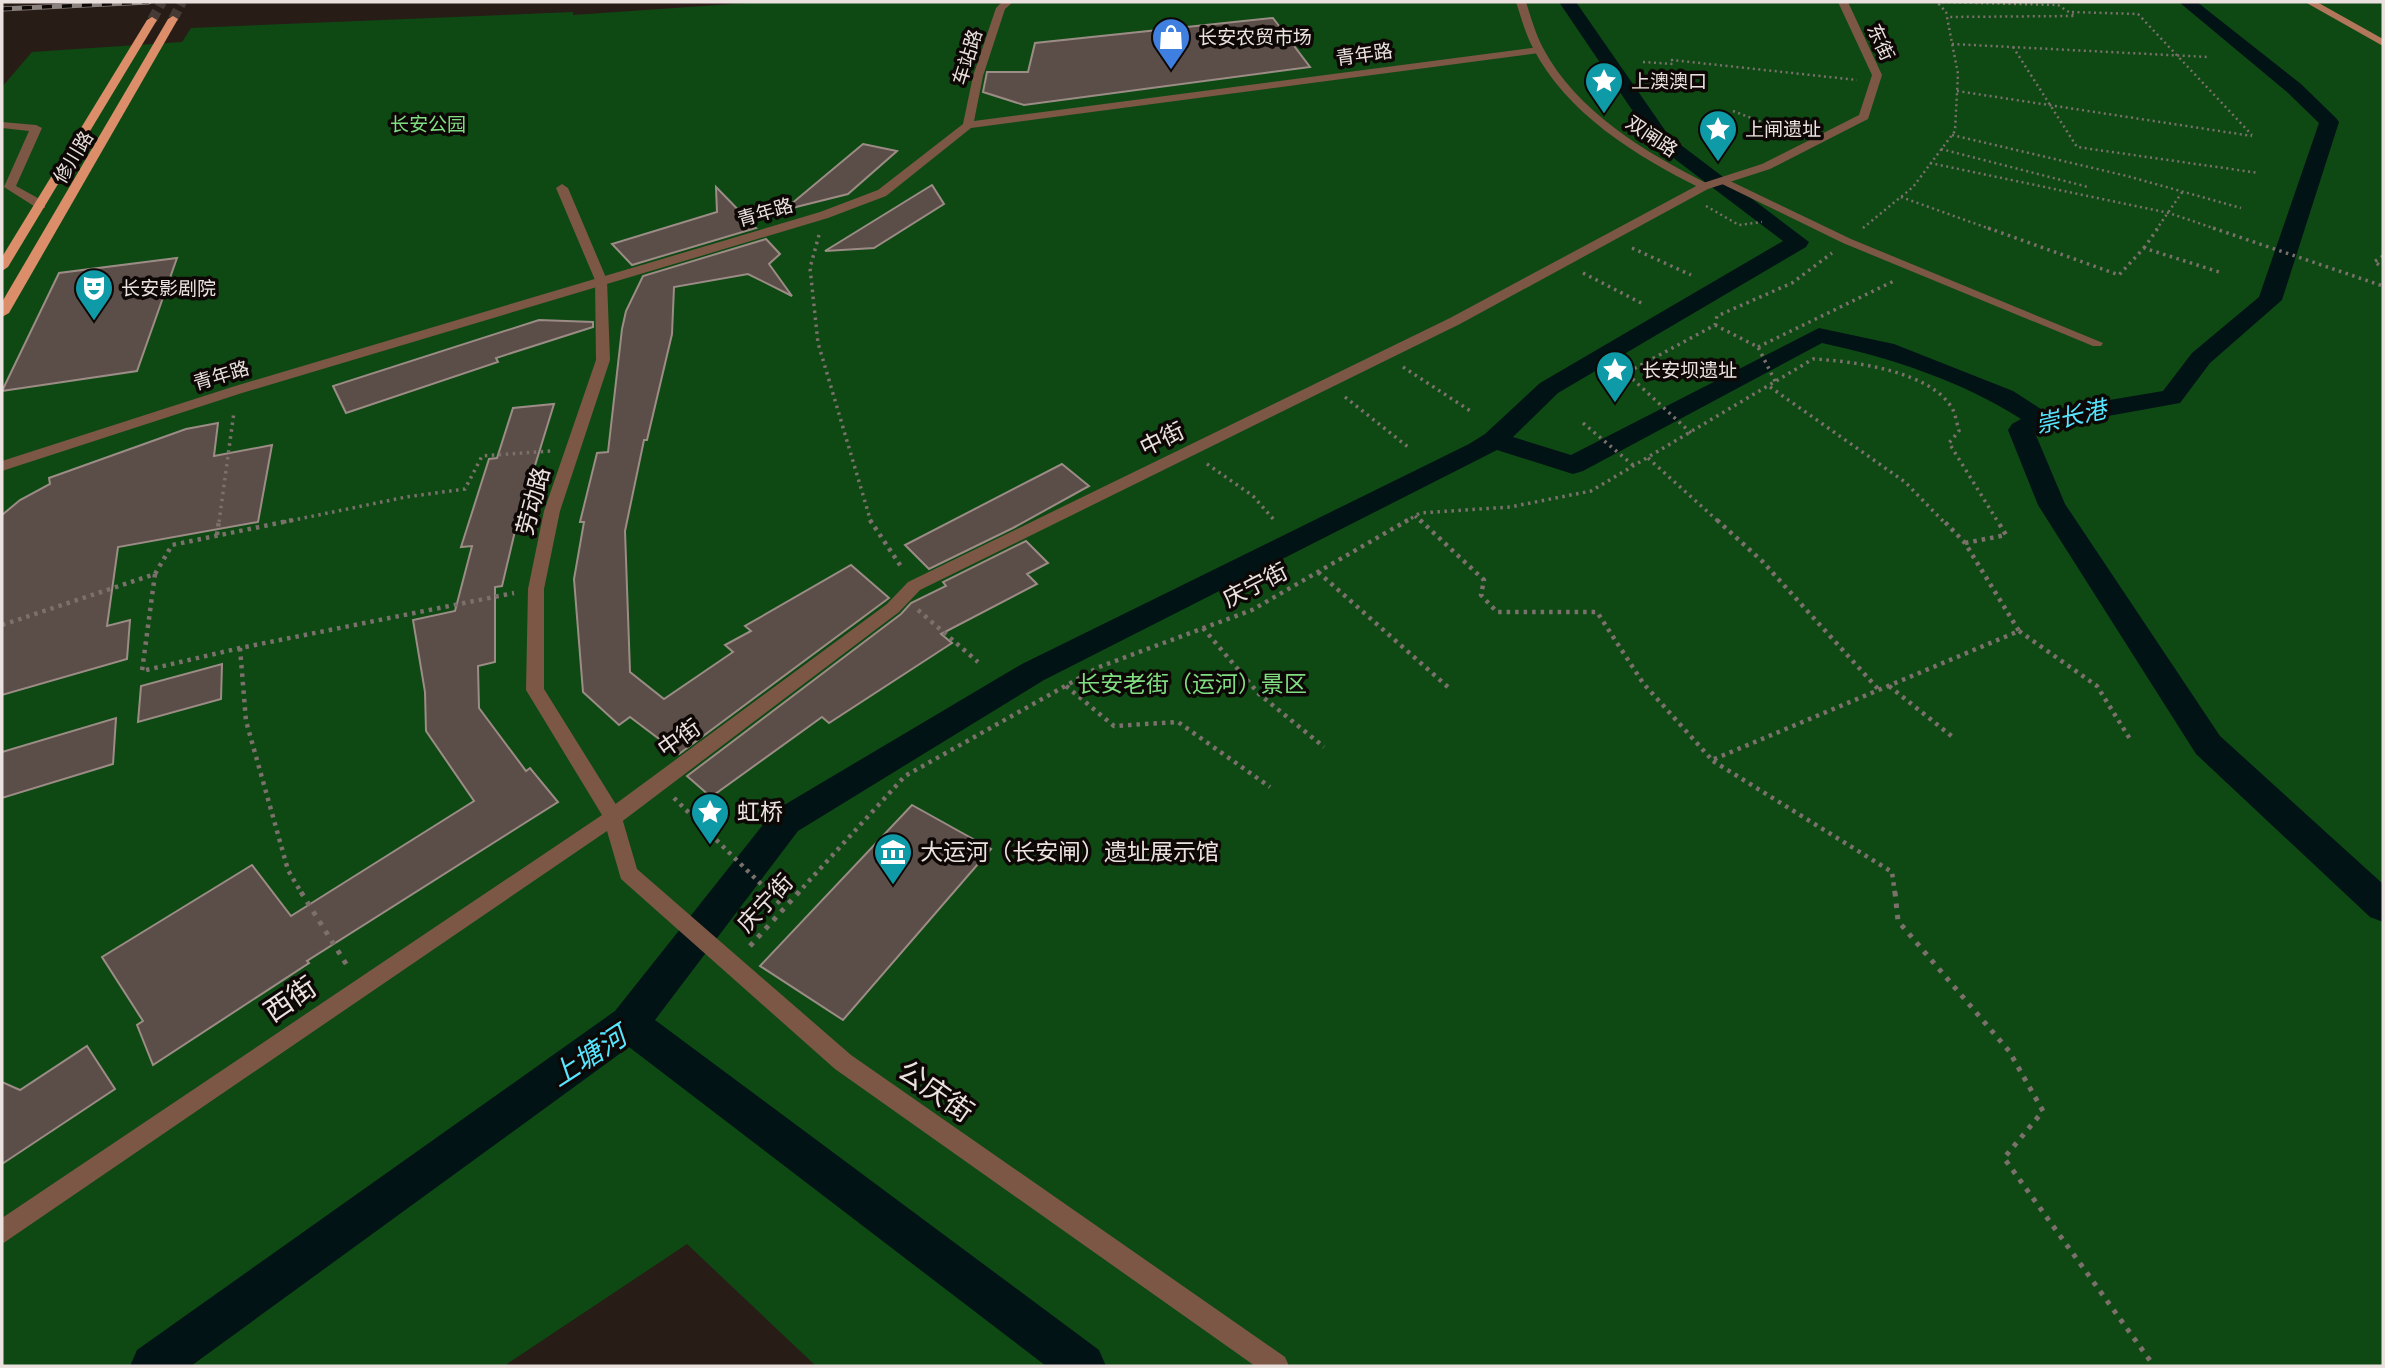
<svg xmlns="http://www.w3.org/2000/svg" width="2385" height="1368" viewBox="0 0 2385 1368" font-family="'Archivo Narrow','Noto Sans SC',sans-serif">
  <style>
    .green { fill: #0e4914 }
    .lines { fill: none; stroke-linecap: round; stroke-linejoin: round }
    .canal { fill: #021316; fill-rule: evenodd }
    .building { fill: #5b4d47; stroke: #9c8c86; stroke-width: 2 }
    .primary-tunnel { stroke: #453a35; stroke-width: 10; stroke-dasharray: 10 5; stroke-linecap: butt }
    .path-far3 { stroke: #7b706c; stroke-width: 2.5; stroke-dasharray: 2 3.5; stroke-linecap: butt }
    .path-far2 { stroke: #7b706c; stroke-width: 3.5; stroke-dasharray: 2.5 4.5; stroke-linecap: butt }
    .path-far1 { stroke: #7b706c; stroke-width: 4.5; stroke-dasharray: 3.5 5; stroke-linecap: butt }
    .path { stroke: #7b706c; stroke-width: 5; stroke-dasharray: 4.5 7; stroke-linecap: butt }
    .service { fill: #7c5746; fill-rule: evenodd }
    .pedestrian { fill: #7c5746; fill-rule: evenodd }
    .minor { fill: #7c5746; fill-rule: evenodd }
    .tertiary { fill: #7c5746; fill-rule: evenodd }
    .secondary { fill: #b2765a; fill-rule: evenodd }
    .primary { fill: #db8e69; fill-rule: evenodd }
    .rail-casing { stroke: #8c827e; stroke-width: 5 }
    .rail { stroke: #0d0806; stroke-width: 3.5; stroke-dasharray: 10; stroke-linecap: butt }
    .labels { text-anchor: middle; stroke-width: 7; stroke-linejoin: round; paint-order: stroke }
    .far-poi-label { font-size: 19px; fill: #ebe2df; stroke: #0d0806; text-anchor: start }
    .far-street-label { font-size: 19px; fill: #ebe2df; stroke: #0d0806 }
    .far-park-label { font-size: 19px; fill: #80de82; stroke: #0d0806 }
    .street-label { font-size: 23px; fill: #ebe2df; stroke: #0d0806 }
    .park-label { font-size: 23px; fill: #80de82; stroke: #0d0806 }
    .poi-label { font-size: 23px; fill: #ebe2df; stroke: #0d0806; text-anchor: start }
    .water-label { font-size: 24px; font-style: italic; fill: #57e5ff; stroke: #0d0806 }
    .near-street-label { font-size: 28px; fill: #ebe2df; stroke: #0d0806 }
    .near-water-label { font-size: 28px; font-style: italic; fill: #57e5ff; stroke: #0d0806 }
  </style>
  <rect width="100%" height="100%" fill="#281c17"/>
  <path class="green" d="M762,2L2383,3V1366H816L687,1244L504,1366H2V87L32,52L182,42L191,28L573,12V15Z"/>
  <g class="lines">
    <path class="canal" d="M1559,2H1576L1669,136L1809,242L1806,247L1558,393L1513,437L1571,455L1819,328L1894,344L2013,391L2044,411L2163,391L2192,353L2259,297L2319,123L2287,92L2179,2H2197L2301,84L2336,118L2339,122L2282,300L2210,363L2180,403L2047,427L2035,433L2065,504L2220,736L2383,884V922L2370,917L2196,754L2038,505L2008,430L2012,424L2021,419C1962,381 1891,358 1822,343L1583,471L1573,474L1497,450L1044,680L798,831L655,1020L1099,1350L1106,1366H1046L629,1047L191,1366H130L137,1350L615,1011L774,811L1022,664L1469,444L1485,434L1540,383L1783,241L1655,144Z"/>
  </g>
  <g class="building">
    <path d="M1273,18L1310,67L1024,105L983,92L987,72H1028L1035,43Z"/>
    <path d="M863,144L897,151L848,194L784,210Z"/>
    <path d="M932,185L944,204L874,248L825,251Z"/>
    <path d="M716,187L756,228L632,265L612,244L717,212Z"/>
    <path d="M766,239L780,254L769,264L792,296L748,274L674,287L672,334L647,440H644L625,531L630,672L664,699L733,652L725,645L751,631L745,626L851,565L889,598L679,754L630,717L619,725L583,692L574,579L584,522H580L597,453L608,452L622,329L626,311L643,276Z"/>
    <path d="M177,258L137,371L2,391L59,273Z"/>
    <path d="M539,320L593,322V327L496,358L498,362L346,413L333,386Z"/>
    <path d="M554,404L516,527L502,586L495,587V662L478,666L479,708L526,771L530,768L558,802L307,961L309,963L153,1065L137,1025L143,1021L102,957L252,865L291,916L474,801L426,731L425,692L413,620L455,611L472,546L461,547L489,459L497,458L513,408Z"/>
    <path d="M218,423L214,456L272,445L258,522L118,547L107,626L130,620L127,659L2,695V515L20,500L50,484L49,478L186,429Z"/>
    <path d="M1062,464L1089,486L1013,528L929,569L905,545Z"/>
    <path d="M1026,541L1048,563L1027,574L1037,584L941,634L952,643L829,723L822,717L711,797L687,776L901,614L911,603L946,586L943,582Z"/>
    <path d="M222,664L221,699L138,722L141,686Z"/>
    <path d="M116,718L113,764L2,798V752Z"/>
    <path d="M912,805L991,849L843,1020L760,966Z"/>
    <path d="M87,1046L115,1089L2,1164V1082L20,1090Z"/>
  </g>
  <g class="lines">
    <g class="primary-tunnel">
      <path d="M173,19L182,2"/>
      <path d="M152,20L162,2"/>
    </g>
    <g class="path-far3">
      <path d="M1937,2L2058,5L2075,16L1947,17"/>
      <path d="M2072,12L2138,14L2252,135"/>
      <path d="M1952,44L2208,57"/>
      <path d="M2013,47L2077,147L2259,173"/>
      <path d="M1643,62L1673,64L1672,60L1857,80"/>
      <path d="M1957,91L2252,136"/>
      <path d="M1733,111L1790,133"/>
      <path d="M1952,135L2127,176L2241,208"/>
      <path d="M1941,149L2088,187"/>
      <path d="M1930,163L2169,213L2219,230"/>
      <path d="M1901,197L1993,230"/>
      <path d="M1706,206L1739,225L1762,222"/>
      <path d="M1863,228L1913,187L1955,131L1958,74L1946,12L1937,2"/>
      <path d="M2156,230L2183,191"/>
    </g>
    <g class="path-far2">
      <path d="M1988,228L2119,275L2144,248L2219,272"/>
      <path d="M2213,228L2383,286"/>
      <path d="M819,235L810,268L818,343L871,522"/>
      <path d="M1632,248L1691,275"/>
      <path d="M2144,248L2158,228"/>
      <path d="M2383,256L2374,262L2383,267"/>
      <path d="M1583,273L1645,305"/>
      <path d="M1715,325L1758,347L1776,383"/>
      <path d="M1758,347L1896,280"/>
      <path d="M1403,367L1472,412"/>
      <path d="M1770,387L1905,482L1944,522"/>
      <path d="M1345,397L1408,447"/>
      <path d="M1583,423L1634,466"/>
      <path d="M1691,433L1626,373L1715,325L1717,316L1792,283L1832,253"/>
      <path d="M1648,458L1719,522"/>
      <path d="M1207,464L1253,496L1275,521"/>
      <path d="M1415,516L1421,522"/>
      <path d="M219,522L234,412"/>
      <path d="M284,522L406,497L465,489L482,456L551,451"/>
      <path d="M1405,522L1420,513L1510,507L1591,491L1813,359C1852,361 1933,371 1953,410C1956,416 1957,425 1959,431L1949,443L1998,522"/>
    </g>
    <g class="path-far1">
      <path d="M870,520L902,568"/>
      <path d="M1420,520L1484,580L1481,595L1497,612H1597L1643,683L1712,760L2019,631L1965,543L1943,520"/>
      <path d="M1717,520L1762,561L1879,690"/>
      <path d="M217,535L219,520"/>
      <path d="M1965,543L2006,535L1997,520"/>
      <path d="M1318,572L1449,688"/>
      <path d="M155,574L142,671L240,648L514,593"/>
      <path d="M918,610L978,662"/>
      <path d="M2,625L155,574L172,545L293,520"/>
      <path d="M1203,628L1259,694L1324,747"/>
      <path d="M2019,631L2097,686L2130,739"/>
      <path d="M240,648L246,721L288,870L302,894"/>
      <path d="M1066,686L1114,726L1178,722L1270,787"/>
      <path d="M1889,686L1954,738"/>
      <path d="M1713,761L1892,872L1895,894"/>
      <path d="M674,798L771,894"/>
      <path d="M797,894L905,776L1099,667L1252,610L1408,520"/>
    </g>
    <g class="path">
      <path d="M301,892L348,967"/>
      <path d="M769,892L785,908"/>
      <path d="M1895,892L1898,921L2009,1051L2043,1111L2004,1158L2154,1366"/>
      <path d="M750,946L799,892"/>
    </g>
    <path class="service" d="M1726,179L1851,239L2103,343L2101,346H2093L1843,243L1722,184V180Z"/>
    <path class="pedestrian" d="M1838,2H1848L1882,75L1868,119L1770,169L1708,189L1460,324L920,590L899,612L620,823L613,825L606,823L603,817L606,811L887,604L908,582L1450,318L1700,184L1762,164L1859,115L1872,75Z"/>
    <g class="minor">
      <path d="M1516,2H1526C1531,17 1535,33 1543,48C1576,111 1646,153 1708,184V188H1700C1636,156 1566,113 1533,48C1525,33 1521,17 1516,2Z"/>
      <path d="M2,122L36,125L42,128L16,186L45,202V208H37L4,187L29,131L2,128Z"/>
      <path d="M562,184L568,188L607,280L610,360L560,511L544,589V689L620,811L637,869L851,1055L1285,1357L1289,1366H1255L835,1069L621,879L607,831L2,1244V1218L602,815L526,690L528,589L544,511L596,360L595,280L556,188Z"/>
    </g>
    <path class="tertiary" d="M1002,2H1013L1005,9L983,76L974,121L1539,47L1544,50L1539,53L971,128L886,196L828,218L242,393L2,471V461L232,387L820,212L878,190L963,124L973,76L996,8Z"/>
    <path class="secondary" d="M2305,2H2317L2383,39V46Z"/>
    <g class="primary">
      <path d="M173,16L178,19L9,313L2,317V302L168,19Z"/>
      <path d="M152,17L157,20L8,267L2,271V257L147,20Z"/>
    </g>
    <defs>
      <path id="rail" d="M2,9L149,2"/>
    </defs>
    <use href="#rail" class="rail-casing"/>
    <use href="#rail" class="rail"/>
  </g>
  <defs>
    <symbol id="shop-pin" viewBox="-11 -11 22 30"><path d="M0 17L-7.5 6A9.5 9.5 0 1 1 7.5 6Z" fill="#3f7fe0" stroke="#0d0806"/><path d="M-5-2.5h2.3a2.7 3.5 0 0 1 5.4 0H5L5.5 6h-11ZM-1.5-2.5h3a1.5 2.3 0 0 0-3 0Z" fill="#fff"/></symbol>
    <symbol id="sight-pin" viewBox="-11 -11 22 30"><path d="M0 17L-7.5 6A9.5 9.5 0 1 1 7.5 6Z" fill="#0f9aa8" stroke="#0d0806"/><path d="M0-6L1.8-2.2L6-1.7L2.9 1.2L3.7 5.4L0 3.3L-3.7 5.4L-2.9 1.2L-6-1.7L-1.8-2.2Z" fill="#fff"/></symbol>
    <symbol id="theatre-pin" viewBox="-11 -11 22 30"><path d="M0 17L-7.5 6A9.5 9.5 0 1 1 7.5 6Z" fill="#0f9aa8" stroke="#0d0806"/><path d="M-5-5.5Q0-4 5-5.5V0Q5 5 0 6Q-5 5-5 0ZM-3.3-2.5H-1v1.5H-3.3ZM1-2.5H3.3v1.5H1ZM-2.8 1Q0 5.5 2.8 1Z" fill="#fff"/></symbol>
    <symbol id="museum-pin" viewBox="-11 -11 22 30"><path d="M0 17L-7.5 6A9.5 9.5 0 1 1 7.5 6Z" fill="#0f9aa8" stroke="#0d0806"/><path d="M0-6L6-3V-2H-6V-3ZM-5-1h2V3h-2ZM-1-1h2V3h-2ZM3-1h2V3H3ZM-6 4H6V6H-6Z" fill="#fff"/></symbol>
  </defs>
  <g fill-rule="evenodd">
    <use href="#shop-pin" x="1149" y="15" width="44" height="60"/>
    <use href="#sight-pin" x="1582" y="59" width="44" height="60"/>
    <use href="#sight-pin" x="1696" y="107" width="44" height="60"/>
    <use href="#theatre-pin" x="72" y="266" width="44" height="60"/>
    <use href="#sight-pin" x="1593" y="348" width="44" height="60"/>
    <use href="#sight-pin" x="688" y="790" width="44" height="60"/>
    <use href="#museum-pin" x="871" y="830" width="44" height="60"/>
  </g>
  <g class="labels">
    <g class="far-poi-label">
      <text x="1198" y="44">长安农贸市场</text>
      <text x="1631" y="88">上澳澳口</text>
      <text x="1745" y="136">上闸遗址</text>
      <text x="121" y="295">长安影剧院</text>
      <text x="1642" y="377">长安坝遗址</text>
    </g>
    <g class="far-street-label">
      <text transform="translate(1881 42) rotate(65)" y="7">东街</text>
      <text transform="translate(1364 54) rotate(-8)" y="7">青年路</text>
      <text transform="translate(967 57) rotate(-73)" y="7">车站路</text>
      <text transform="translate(1652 136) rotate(34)" y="7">双闸路</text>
      <text transform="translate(73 157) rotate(-59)" y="7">修川路</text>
      <text transform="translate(765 212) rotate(-16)" y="7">青年路</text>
      <text transform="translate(221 375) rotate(-17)" y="7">青年路</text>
    </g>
    <g class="far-park-label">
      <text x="428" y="131">长安公园</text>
    </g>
    <g class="street-label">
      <text transform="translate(1162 439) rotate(-26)" y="8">中街</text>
      <text transform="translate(533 501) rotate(-75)" y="8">劳动路</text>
      <text transform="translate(1255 585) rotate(-27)" y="8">庆宁街</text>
      <text transform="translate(679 738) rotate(-35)" y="8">中街</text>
      <text transform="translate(765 903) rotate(-47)" y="8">庆宁街</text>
    </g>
    <g class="park-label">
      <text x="1192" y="692">长安老街（运河）景区</text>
    </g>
    <g class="poi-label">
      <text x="737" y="820">虹桥</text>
      <text x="920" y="860">大运河（长安闸）遗址展示馆</text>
    </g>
    <g class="water-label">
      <text transform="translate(2071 417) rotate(-13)" y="8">崇长港</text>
    </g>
    <g class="near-street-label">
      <text transform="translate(290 999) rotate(-34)" y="10">西街</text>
      <text transform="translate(936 1091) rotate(35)" y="10">公庆街</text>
    </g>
    <g class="near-water-label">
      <text transform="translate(588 1056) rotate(-33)" y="10">上塘河</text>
    </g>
  </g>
  <rect width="2385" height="1368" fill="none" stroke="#ebe2df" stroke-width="7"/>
</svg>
